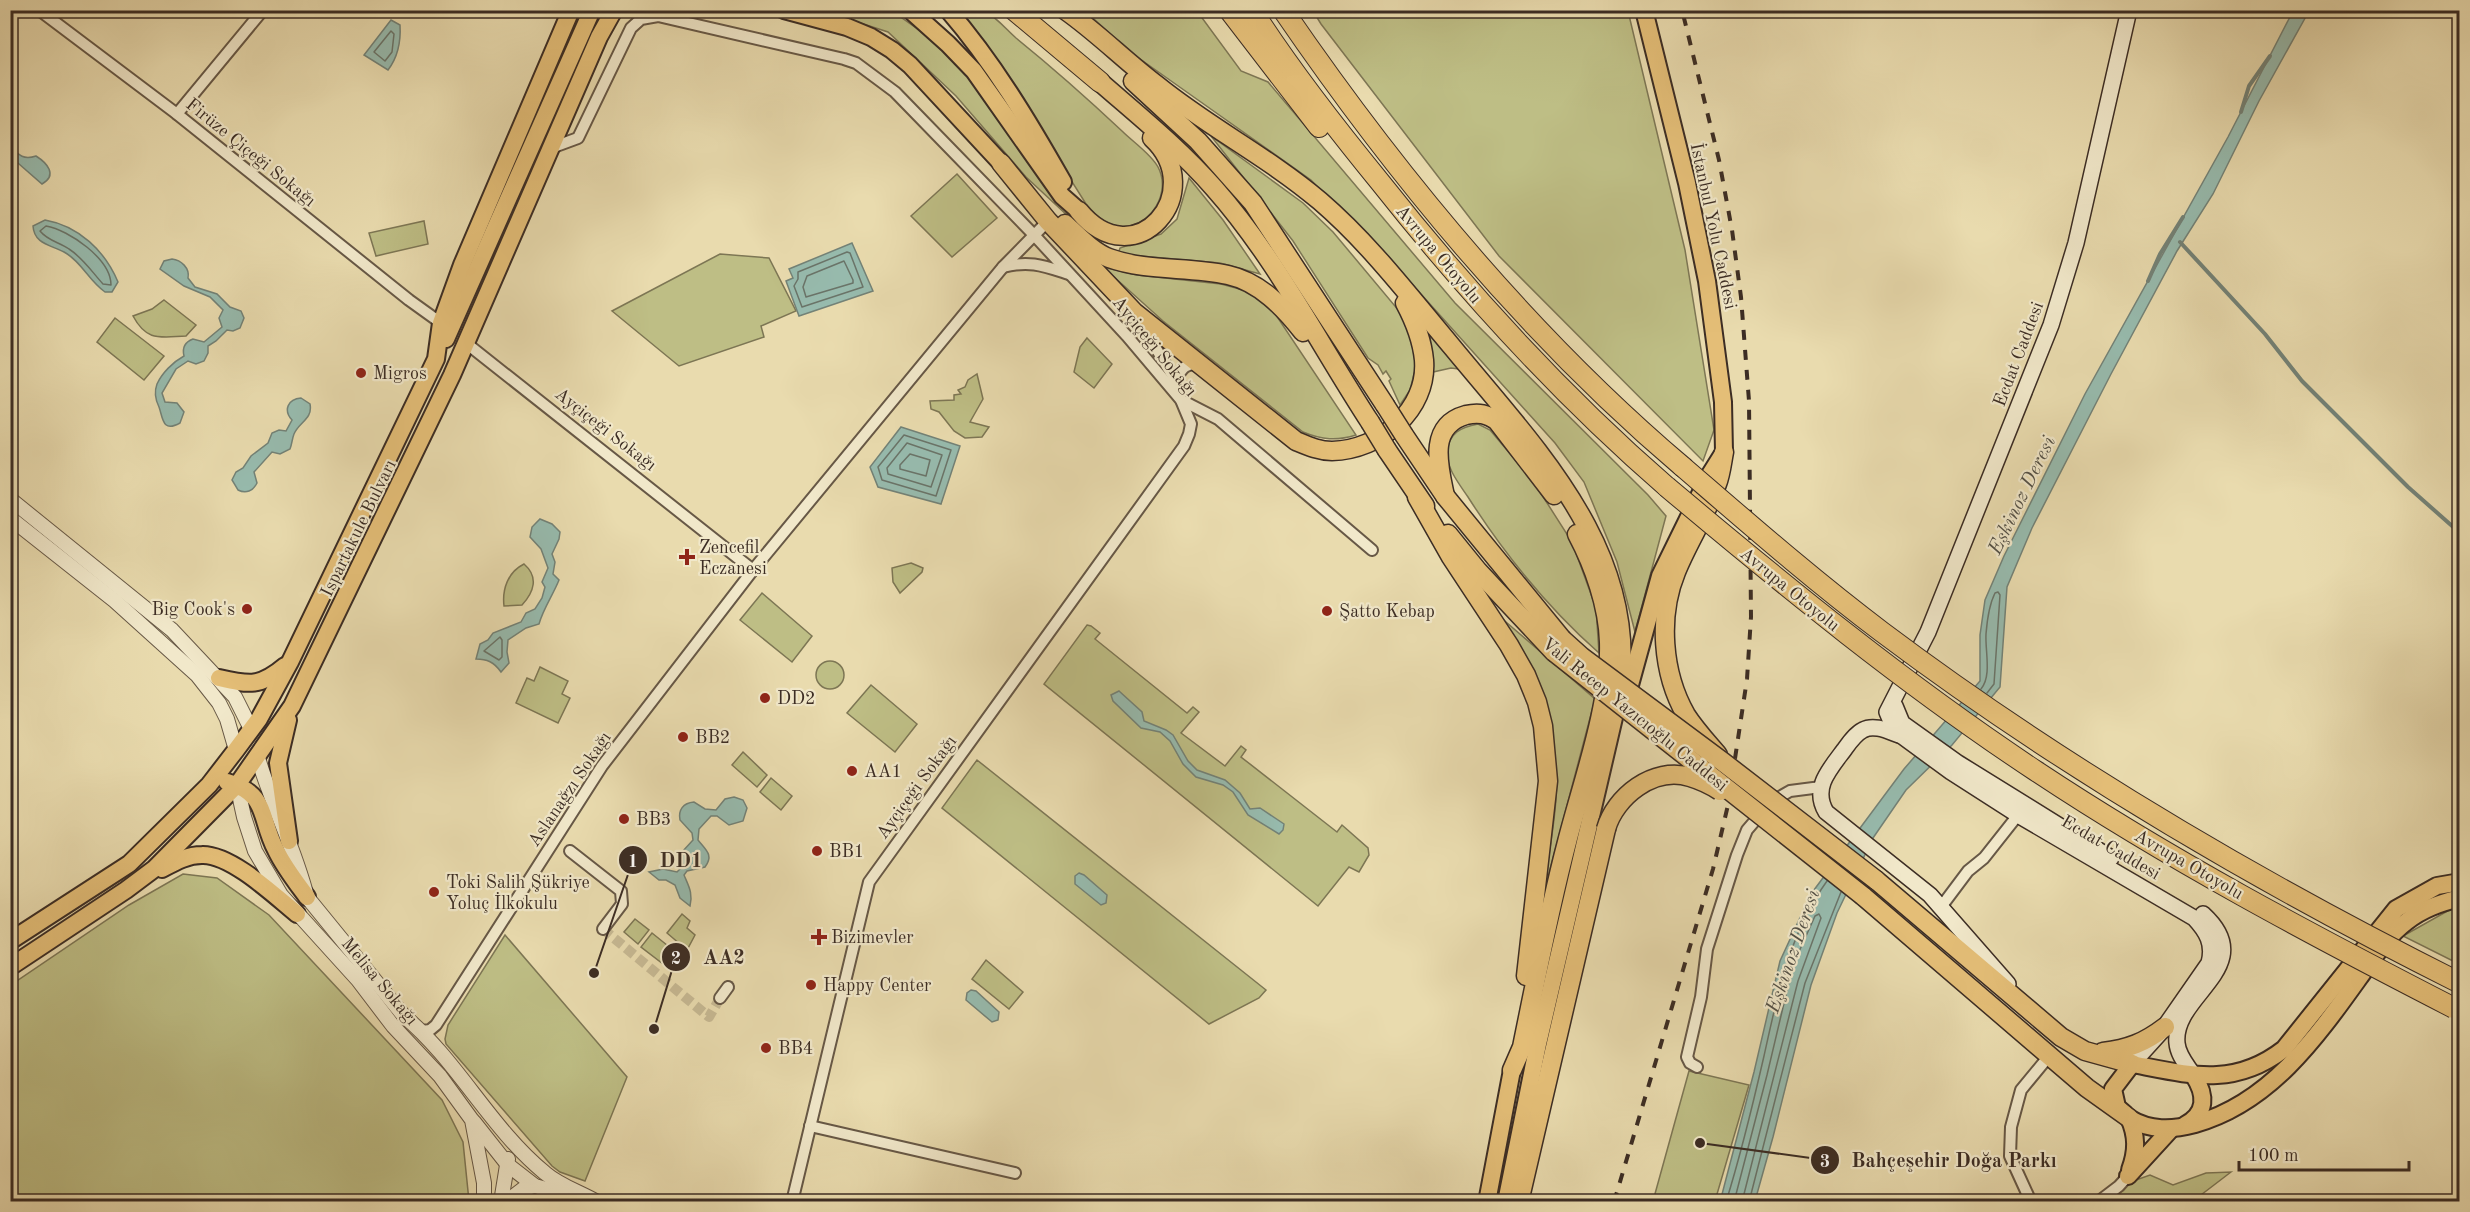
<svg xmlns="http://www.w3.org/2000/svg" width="2470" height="1212" viewBox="0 0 2470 1212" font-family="'Old Standard TT',serif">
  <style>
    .green { fill: #bebe85; stroke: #7d7654; stroke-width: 1.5 }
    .water { fill: #97bbae; stroke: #738277; stroke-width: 1.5 }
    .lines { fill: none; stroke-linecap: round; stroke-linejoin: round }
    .shore { stroke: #6a7469; stroke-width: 1.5 }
    .stream { stroke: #738277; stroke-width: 4 }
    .minor-tunnel { stroke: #c6b892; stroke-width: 10; stroke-dasharray: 10 5; stroke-linecap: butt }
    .minor-casing { stroke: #675846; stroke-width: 14 }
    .tertiary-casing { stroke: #675846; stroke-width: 16 }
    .secondary-casing { stroke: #3c2d24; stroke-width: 18 }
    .primary-casing { stroke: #3c2d24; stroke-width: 20 }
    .trunk-casing { stroke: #3c2d24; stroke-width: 21 }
    .motorway-casing { stroke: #3c2d24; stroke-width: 22 }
    .minor { stroke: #f1e8ca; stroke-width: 10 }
    .tertiary { stroke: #f1e8ca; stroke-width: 14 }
    .secondary { stroke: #f1e8ca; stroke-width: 15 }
    .primary { stroke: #e4be77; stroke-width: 16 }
    .trunk { stroke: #e4be77; stroke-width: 18 }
    .motorway { stroke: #e4be77; stroke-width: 20 }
    .rail { stroke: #3c2d24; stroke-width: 4; stroke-dasharray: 10 10; stroke-linecap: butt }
    .trunk-bridge-casing { stroke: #3c2d24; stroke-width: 21; stroke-linecap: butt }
    .motorway-bridge-casing { stroke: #3c2d24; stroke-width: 22; stroke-linecap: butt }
    .trunk-bridge { stroke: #e4be77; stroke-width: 18 }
    .motorway-bridge { stroke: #e4be77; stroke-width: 20 }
    .poi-dot { fill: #8f2418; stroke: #f1e8ca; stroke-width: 2 }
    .labels { text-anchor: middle; stroke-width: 4.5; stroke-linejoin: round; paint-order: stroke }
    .street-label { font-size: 18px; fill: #3c2d24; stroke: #f1e8ca }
    .poi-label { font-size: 18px; fill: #3c2d24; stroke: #f1e8ca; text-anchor: start }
    .water-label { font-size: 20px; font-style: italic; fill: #535046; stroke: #f1e8ca }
    .leader { fill: none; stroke: #3c2d24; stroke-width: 2 }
    .callout-dot { fill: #3c2d24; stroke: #f1e8ca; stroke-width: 2 }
    .mark-label { font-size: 18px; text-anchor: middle; font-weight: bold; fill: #fff }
    .callout-label { font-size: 20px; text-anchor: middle; font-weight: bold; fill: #3c2d24; stroke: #f1e8ca; stroke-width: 4.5; stroke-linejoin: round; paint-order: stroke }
  </style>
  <rect width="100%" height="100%" fill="#e9dbae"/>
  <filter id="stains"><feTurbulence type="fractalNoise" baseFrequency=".00333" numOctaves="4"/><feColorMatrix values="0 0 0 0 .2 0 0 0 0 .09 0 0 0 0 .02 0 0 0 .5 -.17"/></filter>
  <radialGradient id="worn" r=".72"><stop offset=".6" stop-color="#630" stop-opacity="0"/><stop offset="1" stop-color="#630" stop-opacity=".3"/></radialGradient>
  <g class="green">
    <path d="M823,11H892L950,52L1010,128L1070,218L1026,177L956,96L888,32Z"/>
    <path d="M958,11C965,11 978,8 985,11C996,17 1007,30 1016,38C1053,68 1088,99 1122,131C1133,142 1151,154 1158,167C1174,197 1143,237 1110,224C1100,220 1093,212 1086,204L983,40Z"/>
    <path d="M1085,11H1197L1241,71L1268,82L1455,303L1648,495L1666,516L1635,632L1617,562L1584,482L1555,443L1411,283L1311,180L1133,54Z"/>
    <path d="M1313,11H1628L1685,250L1714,430L1703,461L1499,256L1321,24Z"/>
    <path d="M1211,136L1303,203L1333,232L1405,318L1416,354L1415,370L1410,390L1400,405L1389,381L1391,379L1386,371L1383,374L1378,365L1368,358L1293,241Z"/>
    <path d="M957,174L997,218L952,257L911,216Z"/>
    <path d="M1189,178L1223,220L1260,274L1220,263L1118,254L1120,248L1161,234L1177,219Z"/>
    <path d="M424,221L428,244L376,256L369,233Z"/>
    <path d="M720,254L769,258L796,311L761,326L764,337L679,366L612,311Z"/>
    <path d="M1103,267L1137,275L1221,284L1247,291L1262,301L1274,312L1356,435C1337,441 1322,440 1303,432L1163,321Z"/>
    <path d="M164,300L196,325L186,336C160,337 147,342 133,316L152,309Z"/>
    <path d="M115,318L164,356L144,380L97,342Z"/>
    <path d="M1430,335L1459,369L1451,368L1433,372Z"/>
    <path d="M1087,338L1112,364L1094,388L1074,372L1080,347Z"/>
    <path d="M977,374L983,399L970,422L989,427L982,437L965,438L954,431L939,412L931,409L930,401L954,400V395L961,394L958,390L965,387L968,380Z"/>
    <path d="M1478,424L1490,430L1533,481L1572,542L1596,608L1599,653C1548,608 1505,555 1468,497C1460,485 1446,468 1447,452C1449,433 1461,427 1478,424Z"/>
    <path d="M911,563L923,568L922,572L900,593L893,582L892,568Z"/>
    <path d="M524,564C539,577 534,592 522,605L504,606C502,589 508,572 524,564Z"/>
    <path d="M762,593L812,636L792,662L740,620Z"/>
    <path d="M1499,616L1595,699L1541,904C1546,869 1554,833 1556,798C1560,742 1535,659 1499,616Z"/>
    <path d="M1087,625L1091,626L1100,633L1095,639L1187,713L1193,707L1199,712L1181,733L1225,766L1241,746L1246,750L1241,757L1337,832L1342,825L1368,848L1369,855L1359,872L1349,867L1318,906L1044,684Z"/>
    <circle cx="830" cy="675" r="14"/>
    <path d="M540,667L568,681L562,694L570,698L558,723L516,703L527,678L534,681Z"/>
    <path d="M871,685L917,724L895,752L847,713Z"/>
    <path d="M743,752L767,775L757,787L732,765Z"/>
    <path d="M977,760L1266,990L1259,998L1209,1024L942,808Z"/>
    <path d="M771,778L792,796L781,810L760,792Z"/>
    <path d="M183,874L217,878L269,915L442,1100L463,1142L469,1201H11V985L129,905Z"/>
    <path d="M2451,909H2459V964L2403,936Z"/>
    <path d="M682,914L690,921L687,928L695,935L687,950L667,933Z"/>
    <path d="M635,919L649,930L638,944L624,932Z"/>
    <path d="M652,933L678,954L667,967L641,947Z"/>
    <path d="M505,935L627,1077L585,1181L560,1172L552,1166L446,1044L445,1039L448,1025Z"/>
    <path d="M986,960L1023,992L1009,1009L972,979Z"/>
    <path d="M1689,1071L1749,1085L1715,1201H1653Z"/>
    <path d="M2231,1172L2193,1201L2098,1202L2119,1186L2150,1175L2173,1185L2206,1173Z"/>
  </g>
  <g class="water">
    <path d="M2293,11H2309L2259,101L2213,194L2177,251L2111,374L2032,528L2007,587L2000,687L1952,745L1906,790L1873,838L1837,913L1811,985L1773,1137L1755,1201L1720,1202L1754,1072L1780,961L1811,894L1904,769L1980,681V635L1985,600L2004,556L2085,394L2228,137Z"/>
    <path d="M391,20L400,25C401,42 398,57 388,70L364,55Z"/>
    <path d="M11,146C19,156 24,160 36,156C47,163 58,175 42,184L11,157Z"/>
    <path d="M45,220C79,226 105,251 118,282L112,292H105C89,281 81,261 64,252C51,245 34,244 33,226Z"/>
    <path d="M852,243L873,291L799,316L786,281L793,278L789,269Z"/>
    <path d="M172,259C181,260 190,268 188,278L195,287L217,294L230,307L241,311L244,318L240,328L233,331L227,330L216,341L208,346V353L204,361L196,364L188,361L176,369L162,393L165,402L177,403L184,412L180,423C162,433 163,418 159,407C156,401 154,392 157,384C162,373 173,362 184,356C182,348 185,342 193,339L204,342L222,327L219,318L223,310L210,297L184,286L160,269L164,261Z"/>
    <path d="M301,398L310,404C313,419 299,422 294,434C292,439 292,444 290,449L280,454L272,452L254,472L257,483C253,491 246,494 238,490L232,480L236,472L243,468L251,456L268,443L272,433L279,430L286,431L292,420C283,410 288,399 301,398Z"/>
    <path d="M901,427L960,446L941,504L878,487L870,467Z"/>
    <path d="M540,519L552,524L560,532L559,539L552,554L555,562L553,574L559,580C553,595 543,609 539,624L526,628L508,640L507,652L509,663L501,672C494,662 487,659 476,659L480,644L488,640L493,633L521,622L526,613L535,609L542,598L545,587L542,582L548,568L541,549L530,537L532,527Z"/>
    <path d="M1119,691L1142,712L1144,721L1166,730L1173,735L1188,761L1197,770L1225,780L1240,793L1250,809L1260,808L1284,824L1283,830L1279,834L1248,815L1233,792L1223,785L1196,777L1183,764L1170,741L1160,732L1141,728L1113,701L1111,695Z"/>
    <path d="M734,797L743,800L747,808L743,821L729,825L717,816H711L699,829L698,840C706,850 714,855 705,867L687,871L684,875C689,887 693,893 690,906L680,898L675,885L666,880H659L649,872L663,869L677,872L682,867V852L693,840L692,833L680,820C678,810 683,803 694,802L705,809L716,810L725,799Z"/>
    <path d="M1079,873L1084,875L1107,895L1106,903L1101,905L1075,884V876Z"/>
    <path d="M971,990L976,991L999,1012L998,1020L992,1022L966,1000L967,993Z"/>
  </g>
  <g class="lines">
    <g class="shore">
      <path d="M391,31L394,34L392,52L385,61L374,52Z"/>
      <path d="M46,226C69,230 111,259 111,285L103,284C92,272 83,258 69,249C59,242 48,241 40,231Z"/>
      <path d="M847,252L850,253L863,287L802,307L794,286L798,279V272Z"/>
      <path d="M844,261L853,280V283L806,297L803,287L807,276Z"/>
      <path d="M904,435L951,450L936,496L882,480L878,467Z"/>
      <path d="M907,443L942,455L931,487L888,474L887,468Z"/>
      <path d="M910,454L930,460L926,476L900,469V465Z"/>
      <path d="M500,637L502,640V657L499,660L484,651Z"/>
      <path d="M1981,689C1992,676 1985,651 1986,634C1987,621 1989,605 1995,593L1998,592L2000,595L1994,684L1987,693"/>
      <path d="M1726,1202C1741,1154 1753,1104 1764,1056C1778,993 1789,934 1827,881"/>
      <path d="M1734,1202L1767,1075L1793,965L1815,916L1819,914L1821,918L1798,981L1742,1202"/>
      <path d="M1749,1202L1805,983L1841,892"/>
    </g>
    <g class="stream">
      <path d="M2241,112L2249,86L2270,56"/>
      <path d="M2180,242L2265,334L2302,381L2408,487L2460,533"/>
      <path d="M2148,281L2160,254L2183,217"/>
    </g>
    <path class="minor-tunnel" d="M603,929L709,1017L720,998"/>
    <defs>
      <g id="minor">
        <path d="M39,10L177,114L409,300L441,323"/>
        <path d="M177,114L263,10"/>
        <path d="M551,148L578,138L631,28L641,19L658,16L844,59L856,63L895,92L1034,235L1127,336L1181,400L1191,424L1189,434L1184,446L869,882L792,1202"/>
        <path d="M1003,267C1030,260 1044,266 1069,274"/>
        <path d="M1142,325L1175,380L1181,400L1218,419L1372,550"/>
        <path d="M466,343L753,570L1003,267L1048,221"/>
        <path d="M1175,380C1182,369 1185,363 1198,364"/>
        <path d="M570,851L621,891L622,904L603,929"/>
        <path d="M1941,907L1968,871L1984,858L2018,815"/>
        <path d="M720,998L728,987"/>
        <path d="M422,1031L430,1030L436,1025L602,766L753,570"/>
        <path d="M1697,1067L1690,1063L1687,1057L1701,997L1707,949L1737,855L1747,830L1771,802L1790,791L1821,787"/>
        <path d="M810,1126L1015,1173"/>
        <path d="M2031,1202L2010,1156L2011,1127L2021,1090L2049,1056"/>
        <path d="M2098,1202L2119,1186L2128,1176"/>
      </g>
      <g id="tertiary">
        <path d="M10,499L172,630L235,697L251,729"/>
        <path d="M10,518L115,601L197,675L219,703L227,719L236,750"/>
        <path d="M258,758C272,805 295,849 307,897L404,1016C458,1061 490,1128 545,1173C560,1186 580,1192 597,1202"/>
        <path d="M237,785L244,817L255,851L281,895L358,980L393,1026L440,1076L472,1120L484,1183V1202"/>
        <path d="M474,1122L508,1165L535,1186L578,1198"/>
        <path d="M501,1202L508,1159"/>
        <path d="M506,1202L523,1189L535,1186"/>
      </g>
      <g id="secondary">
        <path d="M2129,10L2076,243L2051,325L1928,632L1887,712L1895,731L1951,772L2018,815L2194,918C2207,932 2214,944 2209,963L2161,1032L2132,1064"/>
        <path d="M1895,706L1902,723L1958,763L2111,858"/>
        <path d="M1899,735C1888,731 1874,724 1863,730C1855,734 1849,743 1844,750C1829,770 1812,788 1826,812L1930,895L2008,984"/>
        <path d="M2194,1076C2188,1066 2178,1056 2177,1043C2172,995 2261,967 2203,914"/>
      </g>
      <g id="primary">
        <path d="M784,10L847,27L871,37L892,50L910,65L1001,163"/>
        <path d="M910,10L948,44L974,71L1062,196L1079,211"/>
        <path d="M948,10C993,62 1029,122 1063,182"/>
        <path d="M446,339L592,10"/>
        <path d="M219,678C250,685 260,687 285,666"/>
        <path d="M288,720L278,763L289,841"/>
        <path d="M227,782C269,794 259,818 276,850C284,867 296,882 307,897"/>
        <path d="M162,869C175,862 187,855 202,855C231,854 275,896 297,914"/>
        <path d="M10,941L129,864L209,785L236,750L259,719L290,662L436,359L441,323L462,265L571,10"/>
        <path d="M10,967L126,890L154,869L237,785L292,706L452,375L599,37L614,10"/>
        <path d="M2125,1114L2117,1107L2113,1089L2132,1064C2190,1075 2234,1088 2284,1049L2396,909L2437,886L2460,882"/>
        <path d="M2129,1118C2150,1131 2172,1130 2195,1124C2270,1103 2316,1038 2359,978C2373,959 2386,937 2406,922C2422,909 2440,903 2460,898"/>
        <path d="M2129,1118C2137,1136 2137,1151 2130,1170"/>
        <path d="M2185,1125C2207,1113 2206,1095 2194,1076"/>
        <path d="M2128,1176L2171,1129"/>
        <path d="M1487,1202L1512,1070"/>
        <path d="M1506,1202L1538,1044L1616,709L1630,685L1660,576L1709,476L1724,452L1723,402L1707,281L1687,183L1644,10"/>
      </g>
      <g id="trunk">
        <path d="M1065,10C1098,33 1126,62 1158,86C1210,128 1268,157 1320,201C1370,244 1410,297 1453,348C1536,449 1643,555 1618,698"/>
        <path d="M1133,81L1198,141L1253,203L1385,405"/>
        <path d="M1100,82C1139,116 1180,149 1214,188C1276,258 1319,344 1370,422"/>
        <path d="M1001,163L1048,221L1134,312L1296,441C1308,446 1319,451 1332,451C1380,450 1428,410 1424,360C1422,339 1414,320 1405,303"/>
        <path d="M1079,211C1135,279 1210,192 1152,138"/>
        <path d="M1065,224C1078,236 1093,252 1109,258C1148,272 1188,266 1228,275C1260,282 1284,308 1303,332"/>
        <path d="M1404,435L1445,496L1562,639"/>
        <path d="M1387,450L1425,506"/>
        <path d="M1445,496C1439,467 1427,426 1466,415C1479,412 1487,414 1497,421L1554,495"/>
        <path d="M1417,497L1451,557L1509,645L1526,675L1537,702L1543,726L1548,781L1526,976"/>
        <path d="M1448,534L1478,571L1554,652"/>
        <path d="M1718,755C1707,742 1695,729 1686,715C1662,673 1658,616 1676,572C1688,542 1707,514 1717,484C1721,474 1722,462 1724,452"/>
        <path d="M1876,880L2061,1037L2085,1051L2132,1064"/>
        <path d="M1863,896L2087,1088L2129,1118"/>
        <path d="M2103,1052C2128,1049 2144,1043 2165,1027"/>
        <path d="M1512,1070L1522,1047C1536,979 1549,910 1567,842C1582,783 1611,703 1609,642C1608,606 1594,566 1577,534"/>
        <path d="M1519,1202L1606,829"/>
      </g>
      <g id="motorway">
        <path d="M1014,10L1100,82"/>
        <path d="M1229,10L1319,127"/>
        <path d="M1252,10C1291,71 1335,127 1380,182C1467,292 1561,395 1667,487"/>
        <path d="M1283,10C1396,175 1531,338 1683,467"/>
      </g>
    </defs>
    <use href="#minor" class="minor-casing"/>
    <use href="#tertiary" class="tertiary-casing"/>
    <use href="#secondary" class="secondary-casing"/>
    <use href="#primary" class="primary-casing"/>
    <use href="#trunk" class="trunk-casing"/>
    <use href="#motorway" class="motorway-casing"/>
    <use href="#minor" class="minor"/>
    <use href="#tertiary" class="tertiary"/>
    <use href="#secondary" class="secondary"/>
    <use href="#primary" class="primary"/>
    <use href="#trunk" class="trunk"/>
    <use href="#motorway" class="motorway"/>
    <path class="rail" d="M1614,1202L1713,869L1728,805L1747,679L1751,617L1749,401L1741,297L1732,230L1719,160L1682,10"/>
    <defs>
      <g id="trunk-bridge">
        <path d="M1385,405L1404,435"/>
        <path d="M1370,422L1387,450"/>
        <path d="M1562,639L1582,657L1723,762L1876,880"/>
        <path d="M1554,652L1863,896"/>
        <path d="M1606,829C1615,797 1653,766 1690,777C1700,780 1711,785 1720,791"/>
      </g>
      <g id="motorway-bridge">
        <path d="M1683,467C1748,523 1813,580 1882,632C2063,768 2258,882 2460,983"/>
        <path d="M1667,487C1786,587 1906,685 2036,771C2170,860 2312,935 2454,1008"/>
      </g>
    </defs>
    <use href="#trunk-bridge" class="trunk-bridge-casing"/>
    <use href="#motorway-bridge" class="motorway-bridge-casing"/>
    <use href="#trunk-bridge" class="trunk-bridge"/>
    <use href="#motorway-bridge" class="motorway-bridge"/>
  </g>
  <g class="poi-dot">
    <circle cx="361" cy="373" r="6"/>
    <path d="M684 548h6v6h6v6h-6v6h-6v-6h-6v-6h6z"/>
    <circle cx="247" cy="609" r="6"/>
    <circle cx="1327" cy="611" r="6"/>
    <circle cx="765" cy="698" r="6"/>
    <circle cx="683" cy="737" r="6"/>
    <circle cx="852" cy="771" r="6"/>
    <circle cx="624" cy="819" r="6"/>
    <circle cx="817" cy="851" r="6"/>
    <circle cx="434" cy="892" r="6"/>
    <path d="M816 928h6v6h6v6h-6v6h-6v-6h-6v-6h6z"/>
    <circle cx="811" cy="985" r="6"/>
    <circle cx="766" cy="1048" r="6"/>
  </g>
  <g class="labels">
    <g class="street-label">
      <text transform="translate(251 152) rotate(39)" y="6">Firüze Çiçeği Sokağı</text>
      <text transform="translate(1714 226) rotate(78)" y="6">İstanbul Yolu Caddesi</text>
      <text transform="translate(1439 254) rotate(50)" y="6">Avrupa Otoyolu</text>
      <text transform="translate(1155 346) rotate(51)" y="6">Ayçiçeği Sokağı</text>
      <text transform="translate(2018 354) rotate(-69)" y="6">Ecdat Caddesi</text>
      <text transform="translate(606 429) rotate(38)" y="6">Ayçiçeği Sokağı</text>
      <text transform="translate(358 528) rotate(-64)" y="6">Ispartakule Bulvarı</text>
      <text transform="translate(1790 589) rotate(39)" y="6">Avrupa Otoyolu</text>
      <text transform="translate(1635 714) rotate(39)" y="6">Vali Recep Yazıcıoğlu Caddesi</text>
      <text transform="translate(916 787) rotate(-54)" y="6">Ayçiçeği Sokağı</text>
      <text transform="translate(569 789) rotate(-56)" y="6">Aslanağzı Sokağı</text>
      <text transform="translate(2111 847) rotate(30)" y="6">Ecdat Caddesi</text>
      <text transform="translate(2189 864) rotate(30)" y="6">Avrupa Otoyolu</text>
      <text transform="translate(380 981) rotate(50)" y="6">Melisa Sokağı</text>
    </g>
    <g class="poi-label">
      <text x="373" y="379">Migros</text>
      <text x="699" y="553">Zencefil<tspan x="699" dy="21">Eczanesi</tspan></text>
      <text x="235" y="615" text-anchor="end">Big Cook's</text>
      <text x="1339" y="617">Şatto Kebap</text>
      <text x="777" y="704">DD2</text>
      <text x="695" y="743">BB2</text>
      <text x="864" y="777">AA1</text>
      <text x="636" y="825">BB3</text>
      <text x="829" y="857">BB1</text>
      <text x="446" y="888">Toki Salih Şükriye<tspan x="446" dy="21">Yoluç İlkokulu</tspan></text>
      <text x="831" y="943">Bizimevler</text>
      <text x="823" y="991">Happy Center</text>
      <text x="778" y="1054">BB4</text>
    </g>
    <g class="water-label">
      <text transform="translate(2021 495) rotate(-64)" y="7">Eşkinoz Deresi</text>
      <text transform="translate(1792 951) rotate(-71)" y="7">Eşkinoz Deresi</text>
    </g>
  </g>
  <path class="leader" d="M594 973L633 860M654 1029L676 957M1700 1143L1825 1160"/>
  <g class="callout-dot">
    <circle cx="594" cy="973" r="6"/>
    <circle cx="654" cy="1029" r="6"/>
    <circle cx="1700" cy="1143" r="6"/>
    <circle cx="633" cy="860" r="15"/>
    <circle cx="676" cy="957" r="15"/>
    <circle cx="1825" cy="1160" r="15"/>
  </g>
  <g class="mark-label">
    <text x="633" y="867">1</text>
    <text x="676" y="964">2</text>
    <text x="1825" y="1167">3</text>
  </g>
  <g class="callout-label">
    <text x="681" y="867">DD1</text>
    <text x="724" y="964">AA2</text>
    <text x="1954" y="1167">Bahçeşehir Doğa Parkı</text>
  </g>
  <rect width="2470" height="1212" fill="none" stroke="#e9dbae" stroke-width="36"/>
  <rect x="12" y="12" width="2446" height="1188" fill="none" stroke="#3c2d24" stroke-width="3"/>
  <rect x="18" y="18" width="2434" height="1176" fill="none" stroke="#3c2d24" stroke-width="1.5"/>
  <path d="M2239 1161v9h170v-9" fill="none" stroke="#3c2d24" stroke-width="3"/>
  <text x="2248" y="1161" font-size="18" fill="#3c2d24" stroke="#f1e8ca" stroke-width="4.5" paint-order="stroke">100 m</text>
  <rect width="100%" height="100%" filter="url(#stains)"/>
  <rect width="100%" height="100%" fill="url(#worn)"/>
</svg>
